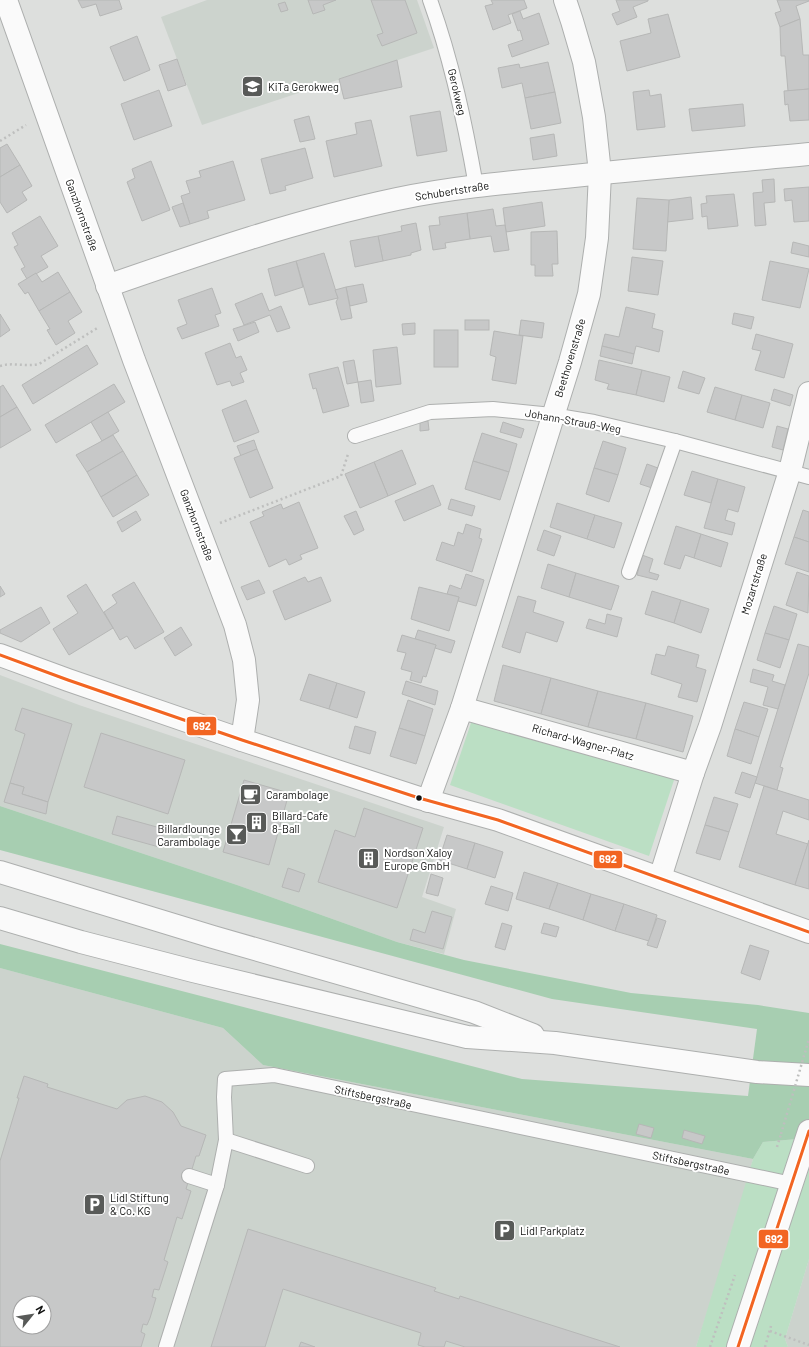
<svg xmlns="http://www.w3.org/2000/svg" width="809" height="1347" viewBox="0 0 809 1347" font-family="Barlow,sans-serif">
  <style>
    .built { fill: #ccd3cd; fill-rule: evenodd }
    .green { fill: #bbdfc4 }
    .forest { fill: #a7ceb1 }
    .building { fill: #c7c8c8; stroke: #b6b7b6; fill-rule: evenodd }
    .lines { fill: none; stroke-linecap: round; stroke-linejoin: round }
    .lane-casing { stroke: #adafae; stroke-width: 16 }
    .street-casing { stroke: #adafae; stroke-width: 24 }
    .secondary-casing { stroke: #adafae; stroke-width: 24 }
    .highway-casing { stroke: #adafae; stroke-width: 24 }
    .path { stroke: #bebfbe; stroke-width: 2.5; stroke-dasharray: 2 3; stroke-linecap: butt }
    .lane { stroke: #fafafa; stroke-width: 14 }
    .street { stroke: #fafafa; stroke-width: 22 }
    .secondary { stroke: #fafafa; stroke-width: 22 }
    .highway { stroke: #fafafa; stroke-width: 22 }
    .path-bridge { stroke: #bebfbe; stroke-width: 2.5; stroke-dasharray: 2 3; stroke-linecap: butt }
    .bus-1-casing { stroke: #fff; stroke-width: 6 }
    .bus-1 { stroke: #f26522; stroke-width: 3 }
    .bus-dot { fill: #111211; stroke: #fff; stroke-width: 1.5 }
    .labels { text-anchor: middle; stroke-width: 4; stroke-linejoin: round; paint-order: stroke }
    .poi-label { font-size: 11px; fill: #111211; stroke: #fff; text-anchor: start }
    .street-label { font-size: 11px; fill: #111211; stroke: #fff }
    .line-badge { stroke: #fff; stroke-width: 1.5 }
    .badge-label { font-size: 11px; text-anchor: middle; font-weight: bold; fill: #fff }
  </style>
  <rect width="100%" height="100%" fill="#dddfdd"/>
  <g class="built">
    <polygon points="207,0 417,0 434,48 202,125 161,17"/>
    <polygon points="0,675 79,705 444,827 422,897 456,909 444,954 397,942 237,885 0,806"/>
    <path d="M0 968 223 1028 263 1065 753 1159 728 1248 696 1347H0ZM20 1303H44V1327H20Z"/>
    <polygon points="809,1259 809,1347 788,1347 785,1339"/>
  </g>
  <g class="green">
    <polygon points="472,720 675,777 649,856 450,785"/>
    <polygon points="809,1138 809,1259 785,1339 788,1347 696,1347 753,1159 763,1142"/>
  </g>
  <polygon class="forest" points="0,806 237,885 397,942 464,960 631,993 758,1005 809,1013 809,1138 763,1142 753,1159 263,1065 223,1028 0,968 0,944 522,1079 748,1096 757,1029 552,999 0,850"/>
  <g class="building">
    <polygon points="78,0 119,0 122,9 100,16 96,4 82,8"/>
    <polygon points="308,0 336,0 323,5 325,10 313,14"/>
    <polygon points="371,0 405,0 417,33 382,46 377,35 383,33"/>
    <polygon points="491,0 524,0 527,8 508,15 511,23 493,30 485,6 493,4"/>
    <polygon points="616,0 648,0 648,1 633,7 637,17 617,25 612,14 620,11"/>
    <polygon points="777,0 809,0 809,1 796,6 800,19 780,27 775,13 781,11"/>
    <polygon points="285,2 288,10 281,12 278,4"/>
    <polygon points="520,11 523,19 539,13 549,44 512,57 508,45 523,40 520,30 518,31 512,14"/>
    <polygon points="668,14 680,57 627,71 620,41 651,33 648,19"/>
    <polygon points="800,19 803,55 809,55 809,89 788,91 785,56 781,56 780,27"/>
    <polygon points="137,36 150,70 124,81 110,47"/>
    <polygon points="177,59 186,85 168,91 159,65"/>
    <polygon points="397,60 402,87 344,99 339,79"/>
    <polygon points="548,62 555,92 525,98 522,83 502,88 498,68 519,64 520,68"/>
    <polygon points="809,89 809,120 790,121 788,104 785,105 784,91"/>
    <polygon points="159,90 172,126 134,140 121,104"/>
    <polygon points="649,90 650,96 661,94 665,127 637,130 633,92"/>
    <polygon points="555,92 561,123 531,129 525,98"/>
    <polygon points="743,104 745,126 692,131 689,109"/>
    <polygon points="440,111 447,151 417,156 410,116"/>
    <polygon points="309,116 315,139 300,142 294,120"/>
    <polygon points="371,120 382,166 334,177 326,141 357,134 355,123"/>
    <polygon points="554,134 557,156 533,160 530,138"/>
    <polygon points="7,144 20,165 0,177 0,148"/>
    <polygon points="305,148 313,178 285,186 286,190 270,194 261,159"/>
    <polygon points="151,161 170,210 142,221 127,182 135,178 132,169"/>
    <polygon points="233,161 245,200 207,211 209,218 190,224 181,196 190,193 186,181 201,177 199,171"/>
    <polygon points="20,165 32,186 22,192 27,200 7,213 0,202 0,177"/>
    <polygon points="774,179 775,202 764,203 766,225 755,226 753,193 763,192 762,180"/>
    <polygon points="809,187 809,221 794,222 792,200 785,201 784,189"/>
    <polygon points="734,194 738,226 708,229 707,216 702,217 701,204 707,203 706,196"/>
    <polygon points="691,197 693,219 667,222 669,200"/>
    <polygon points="637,198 669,200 666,251 633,249"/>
    <polygon points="542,202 545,226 506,232 503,208"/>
    <polygon points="183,203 190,224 180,227 172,207"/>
    <polygon points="493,209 496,226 505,225 509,250 494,252 491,236 470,239 467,213"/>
    <polygon points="467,213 470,239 445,243 446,248 433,250 429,226 440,225 439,217"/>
    <polygon points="40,216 58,246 41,256 48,267 27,279 21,269 25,267 14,247 18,245 12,233"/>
    <polygon points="416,223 421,250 411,253 411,255 383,261 378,236 402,231 401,226"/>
    <polygon points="557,231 558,264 552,264 553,276 535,276 535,265 531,265 531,232"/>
    <polygon points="378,236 383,261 355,267 350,241"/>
    <polygon points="793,242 809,246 809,257 791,253"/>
    <polygon points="324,253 338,298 309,305 296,261"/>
    <polygon points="632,257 663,261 658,295 628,291"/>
    <polygon points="296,261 303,287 275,296 268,269"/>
    <polygon points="770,261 809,269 800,308 762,300"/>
    <polygon points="58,272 70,292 39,311 28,292 25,294 18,284 36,273 42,282"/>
    <polygon points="363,284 367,302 350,306 346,287"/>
    <polygon points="346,287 352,318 341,320 336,302 338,298 335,290"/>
    <polygon points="212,288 221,313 215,315 219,326 182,339 177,328 187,324 178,300"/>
    <polygon points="70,292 82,312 68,321 75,333 56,345 47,330 50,329 39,311"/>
    <polygon points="262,293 269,311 281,306 290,328 277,332 270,315 244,325 235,304"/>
    <polygon points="626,307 655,314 652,328 663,331 659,352 636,346 634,354 602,346 605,334 619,337"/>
    <polygon points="734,313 754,317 751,329 732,324"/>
    <polygon points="0,314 10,330 0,337"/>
    <rect x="465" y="320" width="24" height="10"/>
    <polygon points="521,320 544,323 542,338 519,335"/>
    <polygon points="255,322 259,332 238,341 233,329"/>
    <polygon points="415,323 415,334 403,335 402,324"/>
    <rect x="434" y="330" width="24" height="37"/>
    <polygon points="494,331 523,336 516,384 492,380 496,357 490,355"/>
    <polygon points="756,334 793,344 784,378 755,370 761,351 752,349"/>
    <polygon points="230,343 236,358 241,356 247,370 240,373 244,382 232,386 230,381 217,385 205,353"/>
    <polygon points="87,345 98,364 33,404 22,385"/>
    <polygon points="602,346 634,354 632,364 600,356"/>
    <polygon points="397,347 401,384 376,387 373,350"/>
    <polygon points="354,360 358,382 347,384 343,362"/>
    <polygon points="599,360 642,370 636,395 607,389 609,384 595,380"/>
    <polygon points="338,367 349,406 323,413 316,388 313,389 309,374"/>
    <polygon points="642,370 670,377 664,402 636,395"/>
    <polygon points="683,371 705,378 699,394 678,388"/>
    <polygon points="371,380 374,401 361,403 358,382"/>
    <polygon points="114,384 125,402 56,443 45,425"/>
    <polygon points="3,385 17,407 0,417 0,387"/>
    <polygon points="715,387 742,395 735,420 707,412"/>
    <polygon points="774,389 793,395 790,406 771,400"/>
    <polygon points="742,395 770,403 763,428 735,420"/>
    <polygon points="246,400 259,432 234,442 222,410"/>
    <polygon points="17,407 31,430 0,448 0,417"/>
    <polygon points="108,412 119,431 102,441 91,422"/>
    <polygon points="420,421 428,421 429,430 420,431"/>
    <polygon points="503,422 524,429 521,438 500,432"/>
    <polygon points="777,426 788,429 783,450 772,447"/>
    <polygon points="482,433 517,444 509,472 473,461"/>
    <polygon points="113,435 123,451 87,472 76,455"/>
    <polygon points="254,440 257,449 241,456 237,446"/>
    <polygon points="603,441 626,448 618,475 594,468"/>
    <polygon points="257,449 273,488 250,498 234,458"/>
    <polygon points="402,450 416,484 388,496 374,462"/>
    <polygon points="123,451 137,475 101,497 87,472"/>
    <polygon points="473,461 509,472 500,500 465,489"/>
    <polygon points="374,462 388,496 360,508 345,474"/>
    <polygon points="647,464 658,468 652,488 640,484"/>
    <polygon points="594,468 618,475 609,502 586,494"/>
    <polygon points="692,471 718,479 711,503 684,495"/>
    <polygon points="137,475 149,495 113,517 101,497"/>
    <polygon points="718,479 745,487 738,512 728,509 725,520 735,523 732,535 704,528"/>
    <polygon points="433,485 441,505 404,521 395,501"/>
    <polygon points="451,499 475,506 472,516 448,509"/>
    <polygon points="299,502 318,548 300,555 302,559 289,565 286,559 269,567 250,522 264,516 262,512 281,504 283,509"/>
    <polygon points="557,503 595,515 587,539 550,527"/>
    <polygon points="803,510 809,512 809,542 794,537"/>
    <polygon points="136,511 141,520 122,532 117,522"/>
    <polygon points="356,511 364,530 354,535 344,516"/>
    <polygon points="595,515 622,523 614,548 587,539"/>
    <polygon points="466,524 481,529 479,538 482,539 472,572 436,560 442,542 454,546 458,532 463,534"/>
    <polygon points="676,526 701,534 694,558 685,555 680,569 664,564"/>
    <polygon points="544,530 561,536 554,556 537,550"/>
    <polygon points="701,534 728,543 721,567 694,558"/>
    <polygon points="794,537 809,542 809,572 785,564"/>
    <polygon points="642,555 653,559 649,572 659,575 657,580 637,575"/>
    <polygon points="548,564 576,573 569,597 541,588"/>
    <polygon points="797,572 809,576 808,613 786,605"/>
    <polygon points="576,573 619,586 611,610 569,597"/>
    <polygon points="466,574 484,580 476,606 458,601 459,597 447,594 450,585 461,589"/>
    <polygon points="305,577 308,582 321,577 331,601 285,620 273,591"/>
    <polygon points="259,580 265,593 247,600 241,587"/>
    <polygon points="134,582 164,632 135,649 127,636 120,640 104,612 117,603 112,595"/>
    <polygon points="86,584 113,628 69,655 53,629 78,613 67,596"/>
    <polygon points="0,586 5,594 0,597"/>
    <polygon points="419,587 459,597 449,631 411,619"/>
    <polygon points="652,591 681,600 674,623 645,614"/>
    <polygon points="518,596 536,601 533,612 564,622 557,642 526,632 520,653 502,647"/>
    <polygon points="681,600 709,609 701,633 674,623"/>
    <polygon points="774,606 797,614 789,640 765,633"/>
    <polygon points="41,607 50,623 21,642 0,633 0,630"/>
    <polygon points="607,614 622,618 617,637 586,628 589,619 605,624"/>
    <polygon points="181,627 192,645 175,656 164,638"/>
    <polygon points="418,630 455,641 451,653 435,648 436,645 415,639"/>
    <polygon points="765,633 789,640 780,668 757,660"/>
    <polygon points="402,635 436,645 426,677 423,676 421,683 410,680 412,672 401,669 406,653 397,651"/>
    <polygon points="798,644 809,647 809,673 780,767 783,768 777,790 755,783"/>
    <polygon points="668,646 699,655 696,667 706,670 697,702 678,697 682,684 651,674 656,654 665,656"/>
    <polygon points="503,665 551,678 541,714 494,701"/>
    <polygon points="753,669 774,675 772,681 785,685 778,709 763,705 768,687 750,682"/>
    <polygon points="309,674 337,683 329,709 300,700"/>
    <polygon points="551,678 598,691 588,727 541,714"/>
    <polygon points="406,681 438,691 435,705 402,694"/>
    <polygon points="337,683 365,692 357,718 329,709"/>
    <polygon points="598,691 646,703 636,739 588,727"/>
    <polygon points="408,700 433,709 425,736 399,728"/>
    <polygon points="744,702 768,709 759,737 735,729"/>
    <polygon points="646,703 693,716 683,752 636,739"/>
    <polygon points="22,708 72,724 48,802 22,794 24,787 10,783 25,734 15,730"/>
    <polygon points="355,726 376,732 370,754 349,748"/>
    <polygon points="399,728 425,736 416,764 390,756"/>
    <polygon points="735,729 759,737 751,764 727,756"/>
    <polygon points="101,733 185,760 168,814 84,787"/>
    <polygon points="742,772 757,777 750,798 735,793"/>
    <polygon points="244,780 289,793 269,865 223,852"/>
    <polygon points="10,783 24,787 22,794 48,802 46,814 4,802"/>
    <polygon points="764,786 809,800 809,820 783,811 776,834 808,844 795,885 739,867"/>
    <polygon points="714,797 738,804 729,832 705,825"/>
    <polygon points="364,808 423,828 397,908 318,882 335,830 355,837"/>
    <polygon points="117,816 164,829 159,847 112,834"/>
    <polygon points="705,825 729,832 720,860 696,853"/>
    <polygon points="447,835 475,843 467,869 439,860"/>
    <polygon points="809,840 809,889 795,885"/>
    <polygon points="475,843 503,852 495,878 467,869"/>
    <polygon points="288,868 305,874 299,892 282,887"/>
    <polygon points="524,872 558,883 549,909 516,899"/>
    <polygon points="431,874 443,878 438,896 426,893"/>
    <polygon points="558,883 591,894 583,920 549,909"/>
    <polygon points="491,886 513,893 508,911 485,904"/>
    <polygon points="591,894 624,904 615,931 583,920"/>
    <polygon points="624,904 657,915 649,941 615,931"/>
    <polygon points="432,911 452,917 443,949 410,940 413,929 425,933"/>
    <polygon points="657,918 666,921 657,948 647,945"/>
    <polygon points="502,923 512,926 505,950 495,947"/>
    <polygon points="544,923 559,927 556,937 541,933"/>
    <polygon points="750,945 769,951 760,980 741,973"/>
    <path d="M24 1076 48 1084 47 1087 117 1109 127 1100 145 1096 162 1102 173 1112 181 1126 206 1135 199 1156H196L186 1189 191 1191 182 1219 177 1217 164 1260 168 1262 159 1290 154 1289 152 1297 156 1298 150 1318 147 1325 143 1324 141 1332 145 1334 141 1347H0V1161L19 1098H17ZM20 1303H44V1327H20Z"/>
    <polygon points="639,1124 654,1128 651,1138 636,1134"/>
    <polygon points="684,1130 705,1136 702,1144 682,1138"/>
    <polygon points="248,1229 436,1288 434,1291 459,1299 460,1296 620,1347 465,1347 446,1341 444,1347 425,1347 418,1345 421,1333 283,1289 265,1347 211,1347"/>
    <polygon points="301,1342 315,1347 299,1347"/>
  </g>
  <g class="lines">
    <defs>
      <g id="lane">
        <path d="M430 0C452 61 465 123 476 186"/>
        <polyline points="355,436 430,412 493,409 552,415 594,422 675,441 809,477"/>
        <polyline points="629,572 675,441"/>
        <polyline points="226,1140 307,1166"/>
        <polyline points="189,1176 217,1185"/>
        <polyline points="166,1347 217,1185 226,1140 224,1097 225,1079 274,1075 792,1184"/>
      </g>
      <g id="street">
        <polyline points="6,0 134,360 235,625 244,660 248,700 242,740"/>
        <path d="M107 286C202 253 298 220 397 199 449 188 502 183 554 178 639 169 724 162 809 154"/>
        <polyline points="462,708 570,362 589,294 597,238 600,173 594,117 584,62 572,21 565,0"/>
        <polyline points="693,773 710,726 790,471 809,393"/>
        <polyline points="428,801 462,708 693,773 660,878"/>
      </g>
      <g id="secondary">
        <polyline points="0,655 68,680 242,740 419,798 498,820 809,932"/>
        <polyline points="738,1347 809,1131"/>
      </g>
      <g id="highway">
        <polyline points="0,872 213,937 474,1012 533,1035"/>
        <polyline points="0,918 81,942 193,971 467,1037 555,1043 757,1072 809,1075"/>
      </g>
    </defs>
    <use href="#lane" class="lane-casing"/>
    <use href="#street" class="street-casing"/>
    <use href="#secondary" class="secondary-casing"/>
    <use href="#highway" class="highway-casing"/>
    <g class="path">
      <polyline points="0,141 26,125"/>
      <path d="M0 366C13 362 25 367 39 364L99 327"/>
      <polyline points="220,523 341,476 348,454"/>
      <polyline points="777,1147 781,1134"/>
      <polyline points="770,1331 809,1345"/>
      <polyline points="710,1347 735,1275"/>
      <polyline points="765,1347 771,1326"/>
    </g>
    <use href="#lane" class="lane"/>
    <use href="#street" class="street"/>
    <use href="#secondary" class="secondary"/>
    <use href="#highway" class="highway"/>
    <polyline class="path-bridge" points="781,1134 809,1039"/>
    <defs>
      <g id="bus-1">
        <polyline points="0,655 68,680 242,740 419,798 498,820 809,932"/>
        <polyline points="738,1347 809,1131"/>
      </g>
    </defs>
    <use href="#bus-1" class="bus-1-casing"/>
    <use href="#bus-1" class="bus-1"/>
  </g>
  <defs>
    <symbol id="school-square" viewBox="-11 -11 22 22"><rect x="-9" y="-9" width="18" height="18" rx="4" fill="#585a58" stroke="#fff"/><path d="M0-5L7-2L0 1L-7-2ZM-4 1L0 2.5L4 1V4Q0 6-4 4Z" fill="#fff"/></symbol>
    <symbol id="cafe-square" viewBox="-11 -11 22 22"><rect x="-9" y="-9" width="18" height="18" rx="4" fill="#585a58" stroke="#fff"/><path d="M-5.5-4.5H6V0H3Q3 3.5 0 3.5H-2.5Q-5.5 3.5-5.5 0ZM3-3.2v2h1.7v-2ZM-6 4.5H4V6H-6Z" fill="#fff"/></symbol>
    <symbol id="building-square" viewBox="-11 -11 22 22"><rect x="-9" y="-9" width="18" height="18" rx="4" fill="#585a58" stroke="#fff"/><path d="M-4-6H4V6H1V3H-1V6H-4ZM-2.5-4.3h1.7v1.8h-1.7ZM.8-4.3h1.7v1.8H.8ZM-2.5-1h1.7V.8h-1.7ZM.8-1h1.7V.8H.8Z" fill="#fff"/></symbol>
    <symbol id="bar-square" viewBox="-11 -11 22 22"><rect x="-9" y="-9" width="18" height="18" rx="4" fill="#585a58" stroke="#fff"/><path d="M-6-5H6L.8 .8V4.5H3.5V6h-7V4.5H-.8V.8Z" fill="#fff"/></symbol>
    <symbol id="parking-square" viewBox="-11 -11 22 22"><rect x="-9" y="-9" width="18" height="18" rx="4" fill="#585a58" stroke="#fff"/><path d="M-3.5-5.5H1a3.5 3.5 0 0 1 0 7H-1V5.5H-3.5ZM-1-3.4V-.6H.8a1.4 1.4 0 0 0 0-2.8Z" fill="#fff"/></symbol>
  </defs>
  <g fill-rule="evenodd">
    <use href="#school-square" x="240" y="74" width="25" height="25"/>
    <use href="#cafe-square" x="238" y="782" width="25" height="25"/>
    <use href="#building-square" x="244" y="810" width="25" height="25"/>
    <use href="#bar-square" x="224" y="822" width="25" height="25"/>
    <use href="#building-square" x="356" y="846" width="25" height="25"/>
    <use href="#parking-square" x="82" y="1192" width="25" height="25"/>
    <use href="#parking-square" x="492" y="1218" width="25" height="25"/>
  </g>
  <circle class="bus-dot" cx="419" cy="798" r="3.5"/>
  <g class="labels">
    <g class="poi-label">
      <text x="268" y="91">KiTa Gerokweg</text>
      <text x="266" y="799">Carambolage</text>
      <text x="272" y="820">Billard-Cafe<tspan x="272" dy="13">8-Ball</tspan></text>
      <text x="220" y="833" text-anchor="end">Billardlounge<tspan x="220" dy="13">Carambolage</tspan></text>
      <text x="384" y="857">Nordson Xaloy<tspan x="384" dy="13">Europe GmbH</tspan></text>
      <text x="110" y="1202">Lidl Stiftung<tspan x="110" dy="13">&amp; Co. KG</tspan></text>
      <text x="520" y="1235">Lidl Parkplatz</text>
    </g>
    <g class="street-label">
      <text transform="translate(457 92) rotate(77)" y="4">Gerokweg</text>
      <text transform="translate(452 191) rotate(-9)" y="4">Schubertstraße</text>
      <text transform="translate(82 215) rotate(70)" y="4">Ganzhornstraße</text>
      <text transform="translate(570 358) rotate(-73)" y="4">Beethovenstraße</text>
      <text transform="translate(573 421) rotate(10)" y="4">Johann-Strauß-Weg</text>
      <text transform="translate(197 525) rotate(69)" y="4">Ganzhornstraße</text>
      <text transform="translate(754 584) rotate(-73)" y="4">Mozartstraße</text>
      <text transform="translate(583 742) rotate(16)" y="4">Richard-Wagner-Platz</text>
      <text transform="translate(373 1097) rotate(12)" y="4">Stiftsbergstraße</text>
      <text transform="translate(691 1163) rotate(12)" y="4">Stiftsbergstraße</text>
    </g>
  </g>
  <g class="line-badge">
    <rect x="186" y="716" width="31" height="20" rx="4" fill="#f26522"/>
    <rect x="593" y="850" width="30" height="19" rx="4" fill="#f26522"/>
    <rect x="758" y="1229" width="31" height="20" rx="4" fill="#f26522"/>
  </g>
  <g class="badge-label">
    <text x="202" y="730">692</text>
    <text x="608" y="863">692</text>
    <text x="774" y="1243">692</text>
  </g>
  <g transform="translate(32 1315) rotate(60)"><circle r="19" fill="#ffffff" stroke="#a0a0a0"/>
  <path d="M0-3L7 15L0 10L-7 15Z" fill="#585a58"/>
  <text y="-6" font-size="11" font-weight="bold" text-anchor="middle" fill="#111211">N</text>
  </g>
</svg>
